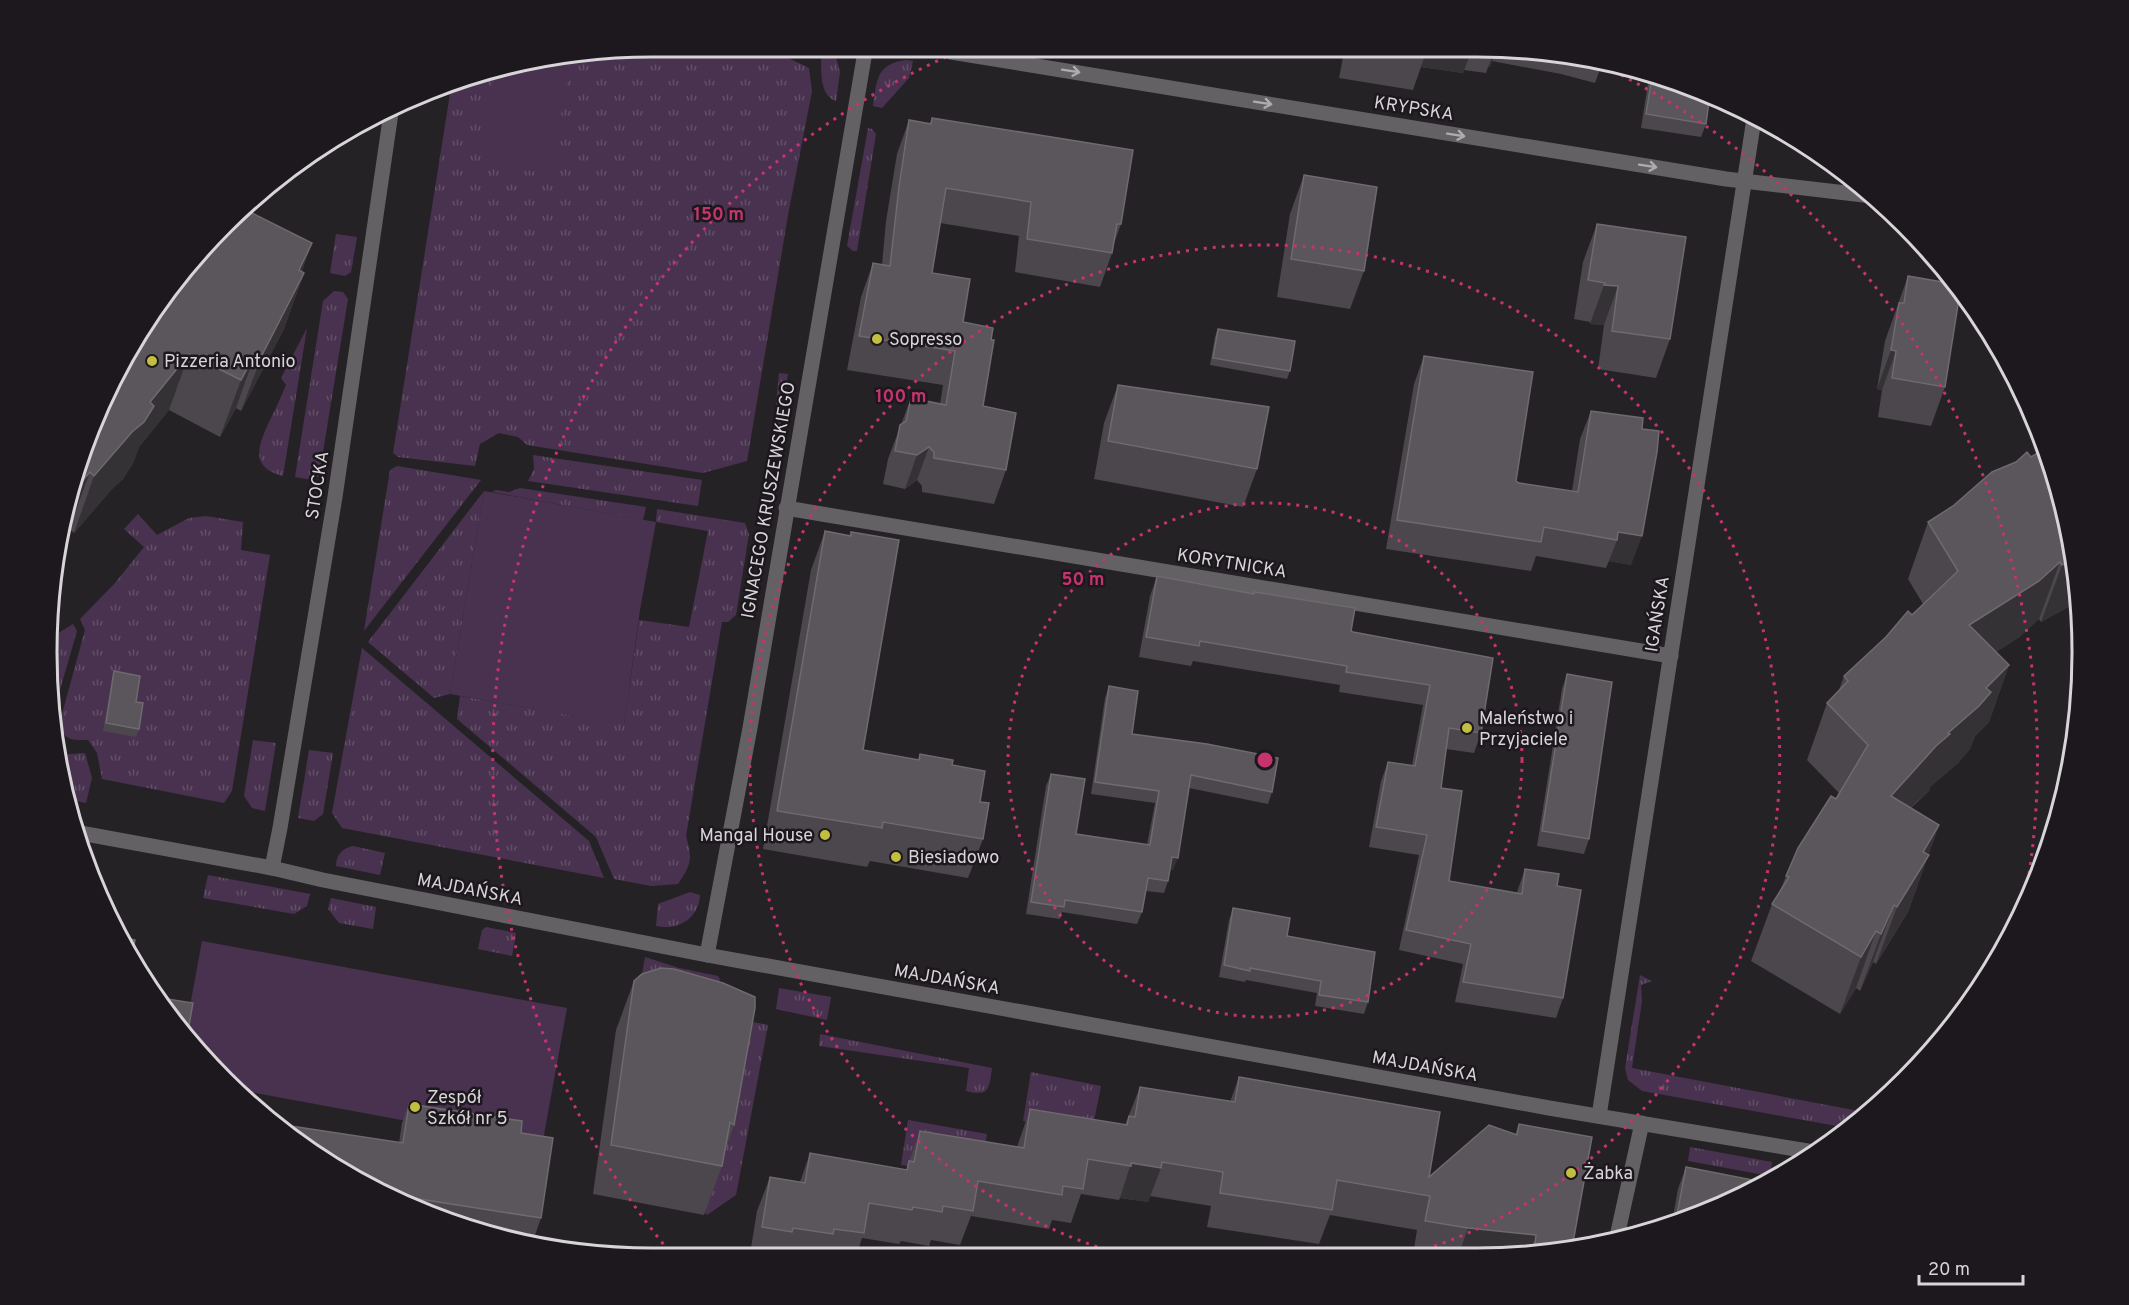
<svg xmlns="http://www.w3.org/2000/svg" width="2129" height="1305" viewBox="0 0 2129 1305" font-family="Overpass,sans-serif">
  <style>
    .grass { fill: url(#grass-tufts) }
    .pitch { fill: #493250 }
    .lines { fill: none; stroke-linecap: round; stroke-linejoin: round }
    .minor { stroke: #636164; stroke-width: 15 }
    .wall { fill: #4b474c }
    .shaded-wall { fill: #353236 }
    .building { fill: #5a565b; stroke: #6e6a6e; stroke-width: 1.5 }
    .oneway { stroke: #afacaf }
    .ring { fill: none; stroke: #c5346e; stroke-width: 3; stroke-dasharray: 3 6 }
    .poi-dot { fill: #c1be40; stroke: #1c181d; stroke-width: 2 }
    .labels { text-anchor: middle; stroke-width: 5; stroke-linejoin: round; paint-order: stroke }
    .street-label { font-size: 18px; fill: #d8d5d8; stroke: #1c181d }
    .poi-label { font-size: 18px; fill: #d8d5d8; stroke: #1c181d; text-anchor: start }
    .rim { fill: none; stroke: #d8d5d8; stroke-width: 3 }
    .centre { fill: #c5346e; stroke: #1c181d; stroke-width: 3 }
    .ring-label { font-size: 18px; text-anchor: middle; font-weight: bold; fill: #c5346e; stroke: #1c181d; stroke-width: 5; stroke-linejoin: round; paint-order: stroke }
  </style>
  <defs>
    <pattern id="grass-tufts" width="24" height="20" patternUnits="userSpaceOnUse" patternTransform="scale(1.5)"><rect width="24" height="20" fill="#493250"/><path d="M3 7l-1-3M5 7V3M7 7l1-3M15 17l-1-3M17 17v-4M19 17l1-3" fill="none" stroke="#624f68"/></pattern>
  </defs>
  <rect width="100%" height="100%" fill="#252226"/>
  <g class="grass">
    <polygon points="573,52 776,52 809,68 812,91 788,215 747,461 703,473 527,445 518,437 499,433 480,444 475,466 398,457 393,453 452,81"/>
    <path d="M821 52H832L836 57 840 72 836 101C818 95 822 68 821 52Z"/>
    <path d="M906 60 913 61 909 78 882 108 873 106C877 80 876 64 906 60Z"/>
    <polygon points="868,128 872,129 876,134 857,251 853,251 847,246"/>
    <polygon points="336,234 357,237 351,272 345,276 330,273"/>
    <polygon points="334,291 343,292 348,299 319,476 313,480 295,477 323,301"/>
    <path d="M307 328 283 476C248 467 259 444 270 420 276 408 281 397 286 385L281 378Z"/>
    <polygon points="779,373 788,374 778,441 775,440 773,436"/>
    <polygon points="533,455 702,480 698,506 528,481 534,469"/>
    <polygon points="397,466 481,480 364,631 390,470"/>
    <polygon points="520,488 646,507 643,520 492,492 496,490 509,492"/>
    <polygon points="484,491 450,694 434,698 368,642"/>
    <path d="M657 509 745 523 749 534 736 615 728 622H722L686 836C693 860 691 864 678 884L651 886 614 879 596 837 457 719 460 696 624 724 639 620 689 627 708 531 656 522Z"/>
    <path d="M138 514 157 535 189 518 206 516 243 522 241 550 270 555 232 791 224 803 102 779 97 753 88 740C71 740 66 741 59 725L85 630 80 619 115 583 144 547 124 529Z"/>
    <polygon points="73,624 77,631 51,721 47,652 48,631 52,637"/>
    <polygon points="362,648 589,841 604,878 342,828 332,813"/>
    <polygon points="253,740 276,743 265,811 252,808 244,796"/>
    <polygon points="309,750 333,753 323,814 314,821 298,818"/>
    <polygon points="85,753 92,778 86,803 67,799 57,755"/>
    <path d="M353 846 385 853 380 875 336 866C336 856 342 848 353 846Z"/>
    <polygon points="208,875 310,894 307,906 294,914 203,898"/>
    <path d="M690 892 700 895C699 919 677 931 656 926L658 904Z"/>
    <polygon points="331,898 376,907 373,929 339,923 328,909"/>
    <polygon points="486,927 516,933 512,956 478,949 482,930"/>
    <polygon points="645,957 679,968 718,976 720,979 716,999 641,980"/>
    <polygon points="1640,975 1652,981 1641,985 1642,1001 1632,1068 1869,1113 1848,1128 1642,1091 1628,1080 1625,1068"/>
    <polygon points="779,988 831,997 827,1020 776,1009"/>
    <polygon points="738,1019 768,1025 736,1195 707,1215 705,1213"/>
    <path d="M820 1034 992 1068C989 1088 990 1097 966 1091L969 1068 819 1046Z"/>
    <polygon points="1031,1072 1101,1086 1093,1126 1086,1130 1023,1121"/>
    <polygon points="908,1120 987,1134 980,1177 901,1165"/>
    <polygon points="1690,1147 1772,1162 1770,1176 1688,1161"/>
  </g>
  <g class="pitch">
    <polygon points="559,55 570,57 552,174 480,163 495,70"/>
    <polygon points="484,491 656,522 640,610 624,725 450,694"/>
    <polygon points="202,941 567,1008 542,1146 233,1089 224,1081 185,1033"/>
  </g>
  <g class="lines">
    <g class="minor">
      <polyline points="951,52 1726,179 1872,196"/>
      <polyline points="786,508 1671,656"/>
      <polyline points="75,832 272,868 323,880 707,955 1022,1012 1549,1108 1814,1152"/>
      <polyline points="272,868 280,828 335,497 392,106"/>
      <polyline points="707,955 750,728 865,52"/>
      <polyline points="1599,1116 1754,119"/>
      <polyline points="1616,1241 1642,1123"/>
    </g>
  </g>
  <g class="wall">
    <polygon points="1344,52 1555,52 1602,64 1595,83 1561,74 1492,61 1490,67 1488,67 1486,73 1464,70 1463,73 1421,67 1413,90 1339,78"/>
    <polygon points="1649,77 1708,93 1706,124 1701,137 1641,128"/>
    <polygon points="932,118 1121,224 1114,243 1112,253 1100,287 1015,272 1019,236 940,223 932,273 963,322 991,340 983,406 1006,470 994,504 922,492 922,486 917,480 905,489 883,484 888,459 911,398 940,404 943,385 847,370 861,297 873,263 882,265 886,221 897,154 909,120 930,123"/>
    <polygon points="1803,147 1816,155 1803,153"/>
    <polygon points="1304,175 1364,271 1350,309 1277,297 1290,214"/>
    <polygon points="1597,224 1670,339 1656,378 1598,369 1604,325 1590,324 1590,322 1574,319 1583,262"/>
    <polygon points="312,243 302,271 304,273 284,329 241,411 236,408 220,437 169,410 139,447 133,463 123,479 112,489 74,533 69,529 59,540 135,349"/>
    <polygon points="1908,276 1945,387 1931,426 1878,417 1882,390 1877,389 1885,341"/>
    <polygon points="1218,329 1290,371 1287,379 1210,365 1215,337"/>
    <polygon points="1424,356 1516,481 1519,483 1572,491 1580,439 1591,411 1642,429 1631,565 1609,561 1606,568 1536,556 1531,571 1386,549 1414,384"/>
    <polygon points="1118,385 1257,469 1243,507 1094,479 1104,423"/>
    <polygon points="2027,452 2073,596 2070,606 2041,622 2039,619 2018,638 1996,652 2009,665 1989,722 1975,736 1970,749 1958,763 1930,787 1929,791 1911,808 1939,825 1908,912 1876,964 1873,962 1860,991 1856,988 1840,1014 1751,961 1772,904 1780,891 1786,876 1839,793 1807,760 1827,703 1839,690 1844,676 1923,604 1908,579 1928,522 1953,506 2016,462"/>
    <polygon points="825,531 849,536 851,532 863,750 918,760 920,754 952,765 980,802 983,839 968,878 870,861 867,867 763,849 811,570"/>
    <polygon points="1157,576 1353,632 1493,658 1481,733 1474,753 1446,749 1441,788 1449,881 1517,893 1518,889 1525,869 1557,886 1563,998 1556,1018 1455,1002 1463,964 1399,950 1419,855 1369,847 1381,781 1388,762 1412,765 1423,705 1339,692 1340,685 1193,661 1191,666 1139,657 1150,596"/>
    <polygon points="114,671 136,702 139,729 136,737 103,731 112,678"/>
    <polygon points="1567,674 1589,839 1584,854 1537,846 1562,689"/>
    <polygon points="1109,686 1132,734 1272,792 1268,804 1189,788 1173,870 1170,869 1168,881 1164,893 1146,891 1142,912 1137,924 1062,912 1060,919 1026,914 1046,786 1051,774 1076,834 1147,845 1155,803 1091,794 1105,698"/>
    <polygon points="1233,908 1287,936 1368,1002 1364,1014 1315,1006 1317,993 1246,980 1245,982 1219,977 1229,920"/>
    <polygon points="634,981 734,1125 725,1151 722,1166 704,1215 593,1194 616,1030"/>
    <polygon points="1239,1077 1429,1177 1515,1135 1519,1124 1572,1248 1516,1257 1422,1257 1413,1255 1417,1230 1330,1215 1319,1244 1207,1227 1211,1206 1150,1196 1148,1202 1120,1198 1119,1200 1081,1194 1071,1223 1052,1220 1049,1229 971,1216 960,1245 931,1240 929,1246 901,1241 899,1244 862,1238 857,1254 750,1254 757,1211 770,1177 800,1182 810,1153 906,1170 920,1131 1017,1147 1030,1109 1125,1125 1140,1087 1230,1102"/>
    <polygon points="409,1104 521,1133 541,1218 534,1238 490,1231 421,1212 284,1133 399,1143 402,1123"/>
    <polygon points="1686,1167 1756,1187 1672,1222 1678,1189"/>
  </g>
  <g class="shaded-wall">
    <polygon points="1422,52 1471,52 1463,73 1421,67 1425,55"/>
    <polygon points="1494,52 1495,52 1490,67 1488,67"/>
    <polygon points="312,243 294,292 304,273 284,329 241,411 262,355 299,270"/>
    <polygon points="1604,285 1618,286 1604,325 1590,324"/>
    <polygon points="1891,350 1896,351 1882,390 1877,389"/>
    <polygon points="256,352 236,408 220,437 241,380"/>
    <polygon points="189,354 169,410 139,447 133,463 123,479 112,489 74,533 94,476 132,432 150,402"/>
    <polygon points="929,447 917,480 905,489 917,455"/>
    <polygon points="90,472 69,529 59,540 70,495"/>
    <polygon points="1618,532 1642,536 1631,565 1609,561 1617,540"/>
    <polygon points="2074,558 2077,573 2078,593 2073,596 2070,606 2041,622 2062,565"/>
    <polygon points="2060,562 2039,619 2018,638 1948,682 1969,625"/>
    <polygon points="2009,665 1989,722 1975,736 1970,749 1958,763 1930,787 1929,791 1915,803 1870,853 1891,796 1948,733 1986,688"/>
    <polygon points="1939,825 1908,912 1876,964 1897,907 1923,852"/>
    <polygon points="1172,857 1178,858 1173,870 1168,869"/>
    <polygon points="1894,905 1873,962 1860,991 1881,934"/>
    <polygon points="1876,931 1856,988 1840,1014 1861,957"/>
    <polygon points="1131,1163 1161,1168 1148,1202 1120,1198"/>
    <polygon points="1468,1228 1536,1235 1529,1255 1516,1257 1458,1257"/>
  </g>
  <g class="building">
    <polygon points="1404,52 1426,52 1425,55"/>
    <polygon points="1652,77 1710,94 1706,124 1646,114"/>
    <polygon points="932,118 1133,150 1121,224 1117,224 1112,253 1027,239 1031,202 946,188 932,273 970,279 963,322 993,328 991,340 994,340 983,406 1016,413 1006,470 934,458 934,452 929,447 917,455 895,451 900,425 906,421 911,398 946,405 955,351 859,336 873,263 890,266 899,187 909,120 931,124"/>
    <polygon points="1304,175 1377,187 1364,271 1291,259"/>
    <polygon points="242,208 312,243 299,270 304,273 262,355 256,352 241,380 189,354 150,402 154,406 144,422 132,432 94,476 90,472 70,495 79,458 133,347 135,349 159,303 224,224"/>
    <polygon points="1597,224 1686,237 1670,339 1612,331 1618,286 1604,285 1605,283 1588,280"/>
    <polygon points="1908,276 1954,284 1960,292 1945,387 1892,378 1896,351 1891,350 1899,303 1904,303"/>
    <polygon points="1218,329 1295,341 1290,371 1213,358"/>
    <polygon points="1424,356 1533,372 1516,481 1519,483 1578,492 1591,411 1643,418 1642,429 1659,431 1657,452 1642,536 1618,532 1617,540 1544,527 1541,542 1397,520"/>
    <polygon points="1118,385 1269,407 1257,469 1108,441"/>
    <polygon points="2046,448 2050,457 2074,558 2062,565 2060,562 2039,581 1969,625 2009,665 1986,688 1991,692 1979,706 1948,733 1950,734 1936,746 1891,796 1939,825 1923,852 1929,855 1897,907 1894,905 1881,934 1876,931 1861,957 1772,904 1789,877 1786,876 1798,848 1831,796 1836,799 1868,745 1827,703 1848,681 1844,676 1886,637 1908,611 1912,615 1958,571 1928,522 1953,506 1992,472 2016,462 2027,452 2031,457"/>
    <polygon points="825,531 851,536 851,532 899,540 863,750 919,760 920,754 953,760 952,765 985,771 980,802 989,803 983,839 883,822 882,828 777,811"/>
    <polygon points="1157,576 1254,594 1254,592 1355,608 1351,631 1353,632 1493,658 1481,733 1449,728 1441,788 1462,791 1449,881 1522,894 1525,869 1559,874 1557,886 1581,890 1563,998 1463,982 1471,944 1406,930 1427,835 1376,827 1388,762 1415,766 1430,685 1346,672 1347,666 1200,641 1199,646 1146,637"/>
    <polygon points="114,671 140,676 136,702 143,703 139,729 106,723"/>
    <polygon points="1567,674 1612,682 1589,839 1542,831"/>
    <polygon points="1109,686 1138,691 1132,734 1207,744 1278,758 1272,792 1191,775 1178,858 1172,857 1168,881 1148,878 1142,912 1065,900 1064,907 1031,902 1051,774 1085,779 1076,834 1150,845 1159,791 1095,782"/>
    <polygon points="1233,908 1290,918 1287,936 1375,952 1368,1002 1319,995 1321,981 1250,968 1250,971 1224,965"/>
    <polygon points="123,937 135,940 132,955"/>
    <polygon points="661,968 674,969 723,983 755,997 755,1008 734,1125 730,1122 722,1166 611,1145 634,981 642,974"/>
    <polygon points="155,997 193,1003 187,1036"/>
    <polygon points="1239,1077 1440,1112 1429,1177 1489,1125 1517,1135 1519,1124 1592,1137 1572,1248 1534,1254 1536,1235 1468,1228 1425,1221 1430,1196 1337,1180 1332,1210 1220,1193 1223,1172 1162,1162 1161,1168 1131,1163 1131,1166 1088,1159 1083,1189 1063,1186 1062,1195 978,1181 973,1211 943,1206 942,1212 913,1207 912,1210 869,1203 864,1233 834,1229 833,1234 793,1228 792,1232 762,1227 770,1177 805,1183 810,1153 907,1170 909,1161 914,1162 920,1131 1024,1148 1030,1109 1127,1125 1129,1116 1135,1117 1140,1087 1235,1102"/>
    <polygon points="409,1104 522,1121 521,1133 553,1138 541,1218 393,1195 393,1196 284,1133 271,1123 403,1143"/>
    <polygon points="1686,1167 1758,1181 1756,1187 1676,1220"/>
  </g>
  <defs><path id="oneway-shaft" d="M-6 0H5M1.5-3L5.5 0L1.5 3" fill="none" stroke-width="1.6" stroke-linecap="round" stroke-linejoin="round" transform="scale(1.5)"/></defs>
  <g class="oneway">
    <use href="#oneway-shaft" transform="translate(1071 71) rotate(9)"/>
    <use href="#oneway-shaft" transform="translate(1263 103) rotate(9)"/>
    <use href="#oneway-shaft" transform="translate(1456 135) rotate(9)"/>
    <use href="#oneway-shaft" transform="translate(1648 166) rotate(9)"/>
  </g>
  <g class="ring">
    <circle cx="1265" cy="760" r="257"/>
    <path d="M1123 1255A515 515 0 1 1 1403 1256"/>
    <path d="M669 1251A772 772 0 0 1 957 52M1597 63A772 772 0 0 1 2022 914"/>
  </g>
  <g class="poi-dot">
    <circle cx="877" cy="339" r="6"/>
    <circle cx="152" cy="361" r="6"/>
    <circle cx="1467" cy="728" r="6"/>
    <circle cx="825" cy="835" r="6"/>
    <circle cx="896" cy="857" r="6"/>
    <circle cx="415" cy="1107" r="6"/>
    <circle cx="1571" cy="1173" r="6"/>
  </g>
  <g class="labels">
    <g class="street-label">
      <text transform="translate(1414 108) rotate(9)" y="6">KRYPSKA</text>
      <text transform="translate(317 485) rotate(-81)" y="6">STOCKA</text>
      <text transform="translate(768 500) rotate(-80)" y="6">IGNACEGO KRUSZEWSKIEGO</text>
      <text transform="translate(1232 563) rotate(9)" y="6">KORYTNICKA</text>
      <text transform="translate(1657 614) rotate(-81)" y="6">IGAŃSKA</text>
      <text transform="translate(470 889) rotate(11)" y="6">MAJDAŃSKA</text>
      <text transform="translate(947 979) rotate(10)" y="6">MAJDAŃSKA</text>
      <text transform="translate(1425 1066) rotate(10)" y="6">MAJDAŃSKA</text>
    </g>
    <g class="poi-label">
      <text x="889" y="345">Sopresso</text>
      <text x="164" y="367">Pizzeria Antonio</text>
      <text x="1479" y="724">Maleństwo i<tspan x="1479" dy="21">Przyjaciele</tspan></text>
      <text x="813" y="841" text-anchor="end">Mangal House</text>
      <text x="908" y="863">Biesiadowo</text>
      <text x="427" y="1103">Zespół<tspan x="427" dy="21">Szkół nr 5</tspan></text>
      <text x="1583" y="1179">Żabka</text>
    </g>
  </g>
  <path d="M0 0H2129V1305H0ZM652 57H1477A595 595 0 0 1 2072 652V653A595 595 0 0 1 1477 1248H652A595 595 0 0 1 57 653V652A595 595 0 0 1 652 57Z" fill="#1c181d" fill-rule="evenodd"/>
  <path class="rim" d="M652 57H1477A595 595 0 0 1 2072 652V653A595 595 0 0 1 1477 1248H652A595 595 0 0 1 57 653V652A595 595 0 0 1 652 57Z"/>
  <circle cx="1265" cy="760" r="9" class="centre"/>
  <g class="ring-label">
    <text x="719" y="220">150 m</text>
    <text x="901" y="402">100 m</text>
    <text x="1083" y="585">50 m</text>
  </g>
  <path d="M1919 1275v9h104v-9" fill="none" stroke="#d8d5d8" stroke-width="3"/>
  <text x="1928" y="1275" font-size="18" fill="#d8d5d8" stroke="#1c181d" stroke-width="4.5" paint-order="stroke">20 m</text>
</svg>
